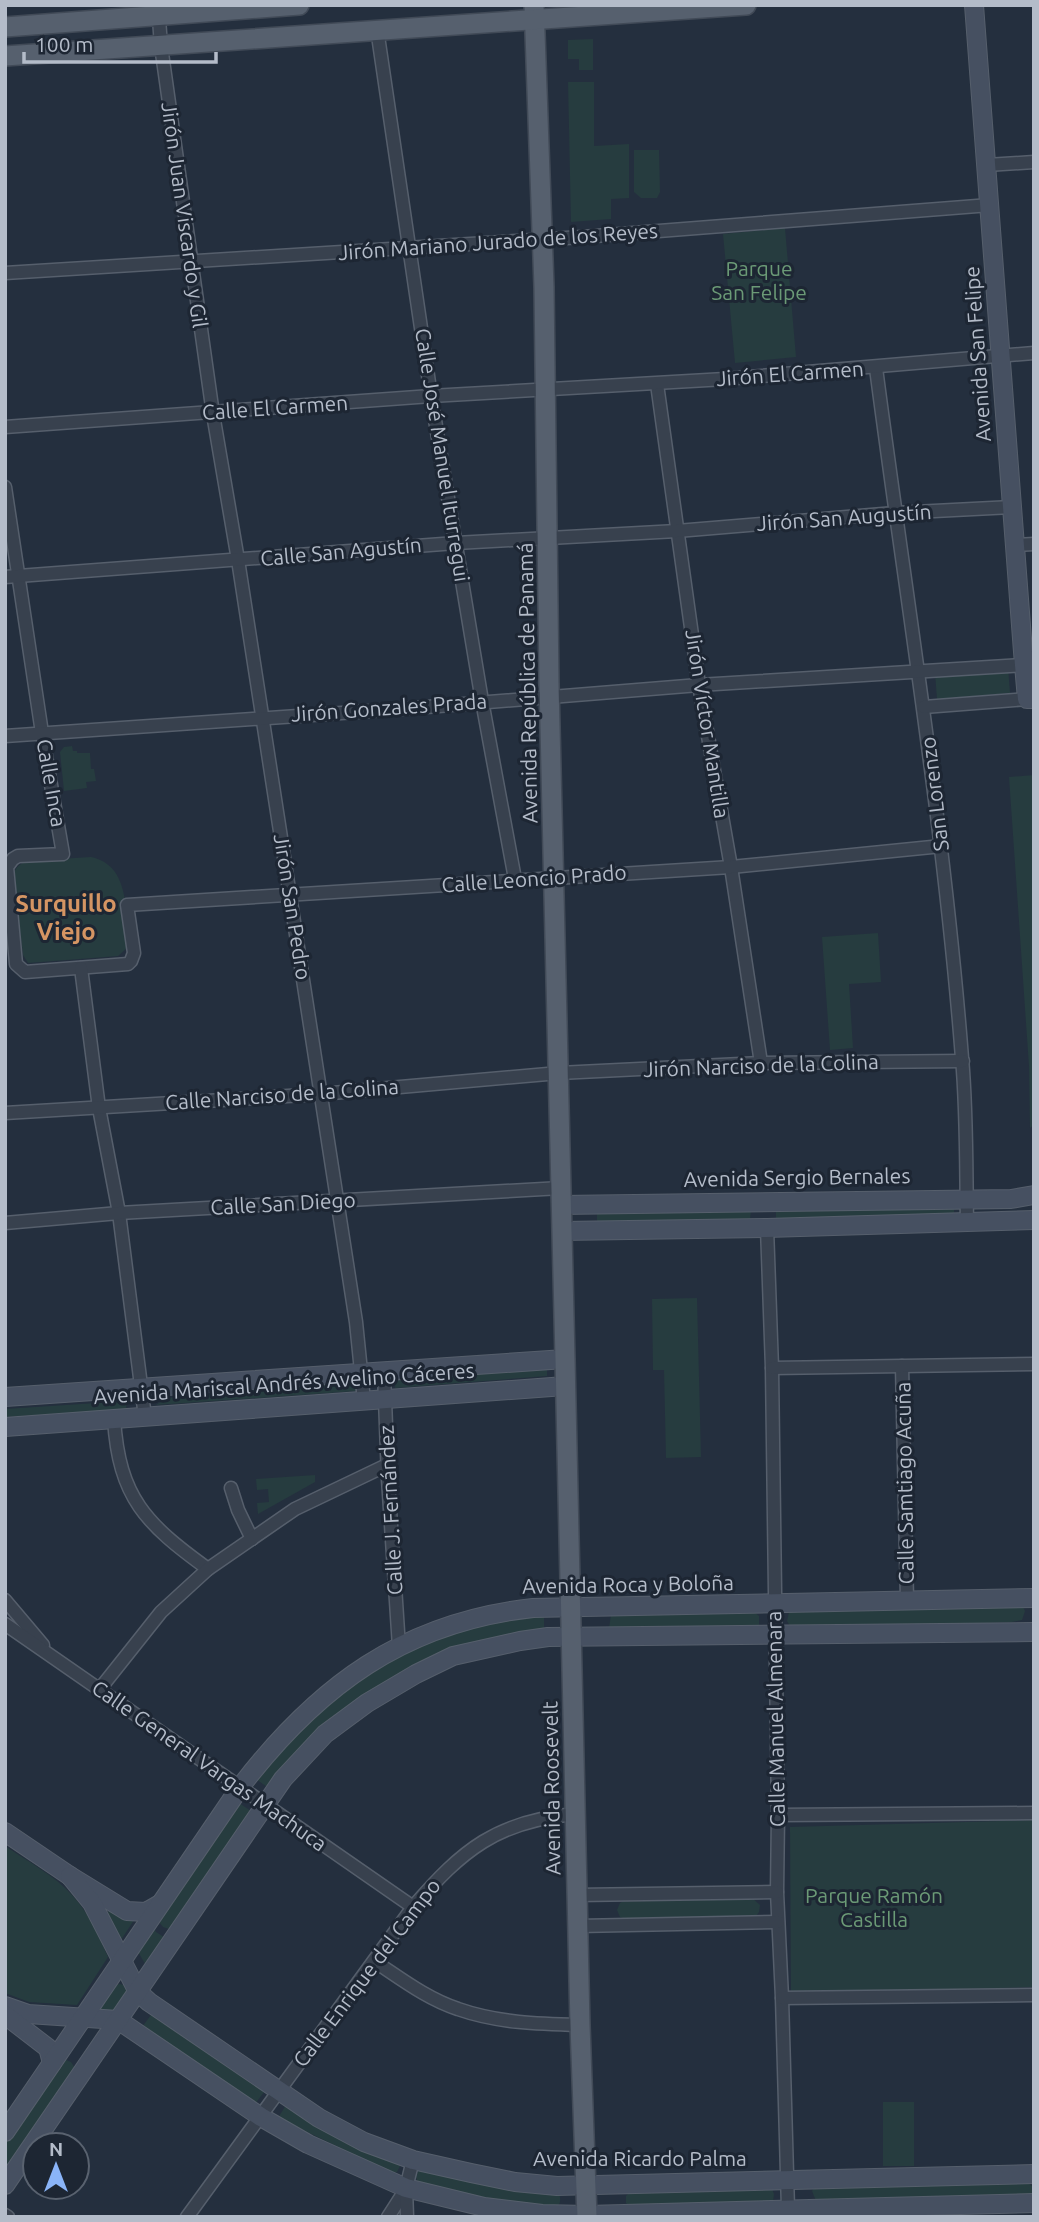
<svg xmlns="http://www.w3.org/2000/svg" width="1039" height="2222" viewBox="0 0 1039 2222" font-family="Ubuntu,sans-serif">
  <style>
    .green { fill: #263c3f }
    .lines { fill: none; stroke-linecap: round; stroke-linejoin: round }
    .street-casing { stroke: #565f6c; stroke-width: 15 }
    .secondary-casing { stroke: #565f6c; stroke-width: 20 }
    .primary-casing { stroke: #414a57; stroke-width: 22 }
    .street { stroke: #38414e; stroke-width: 12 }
    .secondary { stroke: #465061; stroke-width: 18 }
    .primary { stroke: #56606e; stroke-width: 19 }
    .labels { text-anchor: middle; stroke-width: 6; stroke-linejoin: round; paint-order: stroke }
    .street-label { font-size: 21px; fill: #b4bcc9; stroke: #1d2633 }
    .park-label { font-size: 21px; fill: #6b9a76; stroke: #1d2633 }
    .quarter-label { font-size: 24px; font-weight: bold; fill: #d59563; stroke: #1d2633 }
  </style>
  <rect width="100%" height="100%" fill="#242f3e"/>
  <g class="green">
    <polygon points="593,39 593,70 579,70 579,59 568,59 568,40"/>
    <polygon points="568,82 594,82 594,146 629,144 629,198 611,199 611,219 571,222"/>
    <polygon points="634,150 659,150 660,192 657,198 641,198 634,192"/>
    <polygon points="785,228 796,357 735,363 723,234"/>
    <polygon points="1008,667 1010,693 937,699 935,673"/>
    <polygon points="72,746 73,751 77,751 77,753 90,753 91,769 94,769 96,781 86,782 87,788 64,791 60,752 64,747"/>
    <polygon points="1034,775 1034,1125 1030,1128 1029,1066 1009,777"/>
    <path d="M91 857C129 865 125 908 129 939L128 947 118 956 28 963 23 955 13 875C16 867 20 863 28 861Z"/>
    <polygon points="878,933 881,982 849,984 853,1048 830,1050 822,937"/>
    <polygon points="954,1203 954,1214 776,1219 776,1206"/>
    <polygon points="751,1208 750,1221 597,1224 597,1211"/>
    <polygon points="697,1298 701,1457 666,1458 664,1370 653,1370 652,1299"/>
    <polygon points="547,1367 547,1376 395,1388 396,1379"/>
    <polygon points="352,1382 357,1391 156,1405 167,1398"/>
    <polygon points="127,1401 126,1409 5,1417 5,1409"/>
    <polygon points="315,1475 315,1482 258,1514 257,1503 269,1502 268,1489 257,1490 256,1479"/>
    <polygon points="1022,1605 1025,1611 1022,1620 1012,1622 793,1631 787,1621 789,1612 795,1610"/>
    <polygon points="752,1610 759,1616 759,1627 609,1628 611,1615"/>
    <polygon points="544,1613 544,1633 429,1661 270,1789 253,1777 341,1688 442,1633"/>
    <polygon points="236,1801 254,1813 175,1927 169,1929 163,1927 159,1922"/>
    <polygon points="1034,1820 1034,1987 791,1994 790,1827"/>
    <path d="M5 1846C27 1861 54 1875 72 1895 89 1913 98 1935 108 1957L77 2005 29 2002 5 1993Z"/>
    <polygon points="752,1898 760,1905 759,1912 756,1916 626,1919 620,1917 617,1910 620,1903 625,1900"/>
    <polygon points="109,1908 136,1917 121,1940 108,1914"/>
    <polygon points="152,1925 156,1932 164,1937 148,1969 137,1950"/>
    <polygon points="120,1984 128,1986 130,1990 120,2010 111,2012 100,2011 98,2008 113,1985"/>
    <polygon points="151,2015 264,2092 255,2104 142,2027"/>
    <polygon points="64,2059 71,2062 75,2068 5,2172 5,2142"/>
    <rect x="883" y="2102" width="31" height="64"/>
    <polygon points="286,2105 401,2164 397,2172 393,2173 278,2118"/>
    <path d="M419 2170 559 2193C561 2200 561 2204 555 2209L474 2200 418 2183 416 2177Z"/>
    <polygon points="1027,2182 1034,2188 1030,2198 816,2201 812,2191 815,2186"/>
    <polygon points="772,2189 774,2194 773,2202 629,2206 626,2203 626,2196 631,2191"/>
  </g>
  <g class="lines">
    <defs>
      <g id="street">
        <polyline points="158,5 161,46 213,414 238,560 356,1322 364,1401"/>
        <polyline points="377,29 431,396 482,701 515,879"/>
        <polyline points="987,165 1034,162"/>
        <polyline points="5,273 582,237 990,205"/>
        <path d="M876 368C906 598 944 826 962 1058 967 1113 966 1168 967 1223"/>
        <polyline points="657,384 699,685 731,867 761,1063"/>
        <polyline points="5,427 431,396 725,379 1034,353"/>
        <polyline points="5,487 42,733 63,854 18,856 13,859 7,867 16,964 25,972 128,964 131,961 134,953 127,905 731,867 942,846"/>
        <polyline points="1015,545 1034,544"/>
        <polyline points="5,577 456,543 677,531 895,513 1012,507"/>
        <polyline points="924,707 1027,699"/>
        <polyline points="5,736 414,708 699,685 1024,665"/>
        <polyline points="81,968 99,1108 119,1213 145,1417"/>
        <polyline points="5,1113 321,1094 559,1073 761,1063 963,1061"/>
        <polyline points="5,1223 119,1213 561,1188"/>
        <polyline points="767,1228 772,1368 778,1815 777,1892 782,1998 788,2209"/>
        <polyline points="902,1366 907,1600"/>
        <polyline points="772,1368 1034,1364"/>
        <polyline points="384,1373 388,1479 399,1647"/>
        <path d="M114 1419C119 1498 146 1524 208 1569"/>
        <polyline points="231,1488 238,1510 252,1539"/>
        <polyline points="5,1600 43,1645"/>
        <polyline points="5,1624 413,1907"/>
        <polyline points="99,1690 161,1612 208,1569 295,1509 387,1465"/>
        <polyline points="778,1815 1034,1813"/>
        <polyline points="577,1895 777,1892"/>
        <polyline points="578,1926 778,1922"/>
        <path d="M374 1961C400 1978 427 1999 458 2009 498 2023 539 2024 580 2025"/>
        <polyline points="782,1998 1034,1995"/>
        <polyline points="5,2215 8,2217"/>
        <path d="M187 2217 413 1907C462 1850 497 1821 575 1814"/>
        <polyline points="388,2217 406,2189"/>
        <polyline points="407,2217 406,2188 413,2160"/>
      </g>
      <g id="secondary">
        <polyline points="974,5 1024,665 1027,699 1034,699"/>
        <polyline points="561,1205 1011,1199 1034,1195"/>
        <polyline points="562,1231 767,1228 1034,1220"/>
        <polyline points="5,1397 565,1359"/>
        <polyline points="5,1427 565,1386"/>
        <polyline points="5,1832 70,1876 127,1911 146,1912 160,1904"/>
        <polyline points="70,1876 92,1903 138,1992 149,2002 319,2118 364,2142 413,2160 471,2173 515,2182 557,2186 1034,2174"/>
        <polyline points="5,2006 28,2014 118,2020 261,2117 308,2144 406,2188 484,2207 542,2214 587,2215 1034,2203"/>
        <polyline points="5,2015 48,2048 52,2063"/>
        <path d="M5 2132 241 1786C318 1686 404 1622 533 1608L1034 1598"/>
        <polyline points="5,2185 283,1779 325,1734 367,1703 416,1674 453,1656 520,1641 548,1637 1034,1632"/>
      </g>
      <g id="primary">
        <polyline points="534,5 544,287 549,684 565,1359 580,2025 587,2217"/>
        <polyline points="5,27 299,5"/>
        <polyline points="5,56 746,5"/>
      </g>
    </defs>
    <use href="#street" class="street-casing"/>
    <use href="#secondary" class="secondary-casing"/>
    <use href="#primary" class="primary-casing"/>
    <use href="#street" class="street"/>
    <use href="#secondary" class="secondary"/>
    <use href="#primary" class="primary"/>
  </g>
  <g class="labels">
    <g class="street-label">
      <text transform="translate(184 215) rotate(82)" y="7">Jirón Juan Viscardo y Gil</text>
      <text transform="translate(498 242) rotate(-4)" y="7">Jirón Mariano Jurado de los Reyes</text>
      <text transform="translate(978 354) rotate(-94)" y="7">Avenida San Felipe</text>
      <text transform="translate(790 374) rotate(-4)" y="7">Jirón El Carmen</text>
      <text transform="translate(275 408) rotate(-4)" y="7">Calle El Carmen</text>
      <text transform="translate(442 455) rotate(81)" y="7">Calle José Manuel Iturregui</text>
      <text transform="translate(844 518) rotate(-4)" y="7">Jirón San Augustín</text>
      <text transform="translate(341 552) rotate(-5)" y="7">Calle San Agustín</text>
      <text transform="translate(528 683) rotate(-91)" y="7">Avenida República de Panamá</text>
      <text transform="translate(389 708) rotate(-4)" y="7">Jirón Gonzales Prada</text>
      <text transform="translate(707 724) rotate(81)" y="7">Jirón Víctor Mantilla</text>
      <text transform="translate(51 783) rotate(80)" y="7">Calle Inca</text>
      <text transform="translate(935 794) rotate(-97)" y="7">San Lorenzo</text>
      <text transform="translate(534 879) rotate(-4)" y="7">Calle Leoncio Prado</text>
      <text transform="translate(292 907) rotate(81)" y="7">Jirón San Pedro</text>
      <text transform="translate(761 1066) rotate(-2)" y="7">Jirón Narciso de la Colina</text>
      <text transform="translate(282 1095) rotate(-4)" y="7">Calle Narciso de la Colina</text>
      <text transform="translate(797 1178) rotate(-1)" y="7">Avenida Sergio Bernales</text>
      <text transform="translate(283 1204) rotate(-3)" y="7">Calle San Diego</text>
      <text transform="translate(284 1384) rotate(-4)" y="7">Avenida Mariscal Andrés Avelino Cáceres</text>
      <text transform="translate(905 1483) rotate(-91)" y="7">Calle Samtiago Acuña</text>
      <text transform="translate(391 1510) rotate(-93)" y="7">Calle J. Fernández</text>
      <text transform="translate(628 1585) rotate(-1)" y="7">Avenida Roca y Boloña</text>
      <text transform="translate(776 1719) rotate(-91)" y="7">Calle Manuel Almenara</text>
      <text transform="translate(209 1766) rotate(35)" y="7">Calle General Vargas Machuca</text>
      <text transform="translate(552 1788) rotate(-91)" y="7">Avenida Roosevelt</text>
      <text transform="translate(367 1973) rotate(-53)" y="7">Calle Enrique del Campo</text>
      <text x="640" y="2166">Avenida Ricardo Palma</text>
    </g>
    <g class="park-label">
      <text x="759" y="276">Parque<tspan x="759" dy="24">San Felipe</tspan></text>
      <text x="874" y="1903">Parque Ramón<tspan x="874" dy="24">Castilla</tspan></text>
    </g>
    <g class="quarter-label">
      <text x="66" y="912">Surquillo<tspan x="66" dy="28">Viejo</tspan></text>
    </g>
  </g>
  <rect width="1039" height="2222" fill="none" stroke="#b4bcc9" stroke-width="14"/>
  <g transform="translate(56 2166)"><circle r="33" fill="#1d2633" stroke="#59626f" stroke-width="2"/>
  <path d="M0-5L12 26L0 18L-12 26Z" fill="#8ab4f8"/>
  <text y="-10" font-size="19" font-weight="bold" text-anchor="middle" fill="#b4bcc9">N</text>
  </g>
  <path d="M24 52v10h192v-10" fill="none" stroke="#b4bcc9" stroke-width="3.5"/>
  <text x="35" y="52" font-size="21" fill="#b4bcc9" stroke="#1d2633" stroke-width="5" paint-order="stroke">100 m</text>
</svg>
